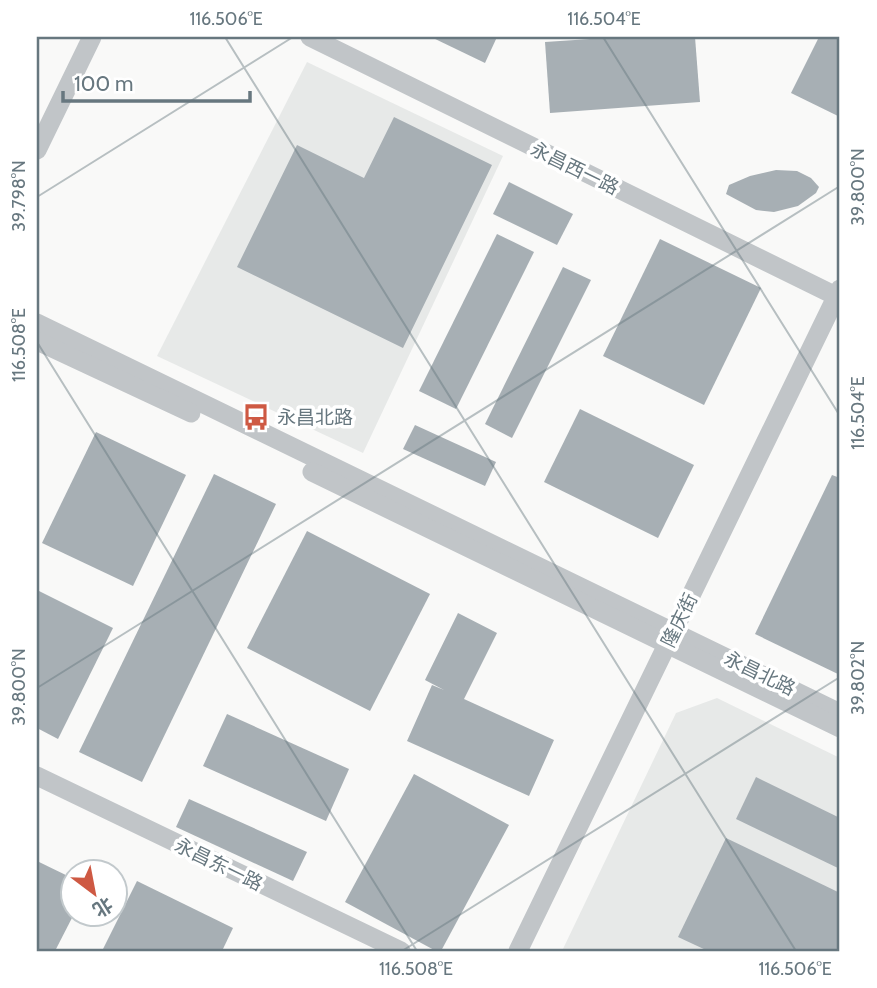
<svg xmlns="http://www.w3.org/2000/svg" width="877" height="988" viewBox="0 0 877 988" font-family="Cabin,'Noto Sans SC',sans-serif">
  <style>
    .built { fill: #e7e9e8 }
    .building { fill: #a7afb4 }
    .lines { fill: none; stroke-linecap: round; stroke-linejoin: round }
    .minor { stroke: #c1c5c8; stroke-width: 19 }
    .ticks { fill: none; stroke: #67777f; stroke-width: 2; stroke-opacity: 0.45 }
    .labels { text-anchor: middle; stroke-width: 7; stroke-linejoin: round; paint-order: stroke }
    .street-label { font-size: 19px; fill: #67777f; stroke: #fff }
    .poi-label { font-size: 19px; fill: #67777f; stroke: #fff; text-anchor: start }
    .neatline { fill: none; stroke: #67777f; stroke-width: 2.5 }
    .ticks-label { font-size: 18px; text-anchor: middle; fill: #67777f }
  </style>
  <rect width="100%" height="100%" fill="#f9f9f8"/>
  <g class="built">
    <polygon points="307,62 503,156 363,453 157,356"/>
    <polygon points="717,698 840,758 840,951 562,951 676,713"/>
  </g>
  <g class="building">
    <polygon points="431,37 497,37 485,63"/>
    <polygon points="620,37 695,37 700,102 550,113 545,42"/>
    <polygon points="819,37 840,37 840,117 791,93"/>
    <polygon points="394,117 492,165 403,348 237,267 297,145 364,178"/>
    <polygon points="776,170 797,171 811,178 819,187 816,193 798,206 774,212 756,210 726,194 729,185 750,176"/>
    <polygon points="509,182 573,214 557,245 493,214"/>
    <polygon points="497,234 534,252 456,409 419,391"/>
    <polygon points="660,239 761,288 704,405 603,356"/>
    <polygon points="563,267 591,280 512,438 485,424"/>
    <polygon points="580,409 694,465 658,538 544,482"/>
    <polygon points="415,425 496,462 485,486 403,449"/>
    <polygon points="96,432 186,475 133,586 42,543"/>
    <polygon points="214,474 276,504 142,782 79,752"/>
    <polygon points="832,475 840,478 840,675 755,634"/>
    <polygon points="307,531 430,594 370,711 247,648"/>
    <polygon points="37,590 113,628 58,739 37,728"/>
    <polygon points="458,613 497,633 464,699 554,740 529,796 407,741 432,685 444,690 425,680"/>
    <polygon points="227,714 349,769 326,821 203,766"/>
    <polygon points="414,774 509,825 441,951 436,951 345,902"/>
    <polygon points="756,777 840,818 840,869 736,819"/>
    <polygon points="189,799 307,852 293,881 176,827"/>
    <polygon points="726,838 840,893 840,951 708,951 678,937"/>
    <polygon points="37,861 74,879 74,914 55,951 37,951"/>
    <polygon points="137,881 233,928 222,951 102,951"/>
  </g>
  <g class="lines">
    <g class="minor">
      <polyline points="310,37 840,298"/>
      <polyline points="37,150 92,37"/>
      <polyline points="37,323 840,713"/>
      <polyline points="37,341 191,413"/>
      <polyline points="312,472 840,728"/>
      <polyline points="37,776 401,951"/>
      <polyline points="518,951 840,289"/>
    </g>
  </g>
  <path class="ticks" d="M225 37 796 951M603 37 840 416M37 197 293 37M37 342 417 951M37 688 840 186M37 949 38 951M402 951 840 677"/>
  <defs>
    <symbol id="bus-bare" viewBox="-9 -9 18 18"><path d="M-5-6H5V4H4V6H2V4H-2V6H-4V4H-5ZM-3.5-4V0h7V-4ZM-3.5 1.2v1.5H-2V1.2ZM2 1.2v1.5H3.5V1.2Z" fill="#ce5943" stroke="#fff" stroke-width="2.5" paint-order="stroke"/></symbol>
  </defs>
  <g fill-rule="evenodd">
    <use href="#bus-bare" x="237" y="398" width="38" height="38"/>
  </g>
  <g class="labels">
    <g class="street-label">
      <text transform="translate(575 168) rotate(26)" y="7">永昌西一路</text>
      <text transform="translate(679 620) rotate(-64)" y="7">隆庆街</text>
      <text transform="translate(760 673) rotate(26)" y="7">永昌北路</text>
      <text transform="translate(219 864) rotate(26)" y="7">永昌东一路</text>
    </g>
    <g class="poi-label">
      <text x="277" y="424">永昌北路</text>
    </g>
  </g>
  <rect width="877" height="988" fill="none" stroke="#ffffff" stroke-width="77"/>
  <g transform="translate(94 893) rotate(148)"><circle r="33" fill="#ffffff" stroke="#c2c9cc" stroke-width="2"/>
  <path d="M0-5L12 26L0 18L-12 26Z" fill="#ce5943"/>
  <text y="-10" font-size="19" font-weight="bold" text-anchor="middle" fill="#67777f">北</text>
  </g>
  <path d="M63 91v10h187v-10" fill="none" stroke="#67777f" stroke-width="3.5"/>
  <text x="74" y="91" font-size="21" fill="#67777f" stroke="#ffffff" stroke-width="5" paint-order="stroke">100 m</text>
  <rect x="38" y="38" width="800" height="912" class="neatline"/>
  <g class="ticks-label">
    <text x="226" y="25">116.506°E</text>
    <text x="604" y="25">116.504°E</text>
    <text transform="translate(858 187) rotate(-90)" y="6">39.800°N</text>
    <text transform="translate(19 196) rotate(-90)" y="6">39.798°N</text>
    <text transform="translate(19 345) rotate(-90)" y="6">116.508°E</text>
    <text transform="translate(858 413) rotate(-90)" y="6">116.504°E</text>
    <text transform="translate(858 678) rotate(-90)" y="6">39.802°N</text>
    <text transform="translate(19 687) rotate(-90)" y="6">39.800°N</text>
    <text x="416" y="975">116.508°E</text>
    <text x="795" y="975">116.506°E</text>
  </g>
</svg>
